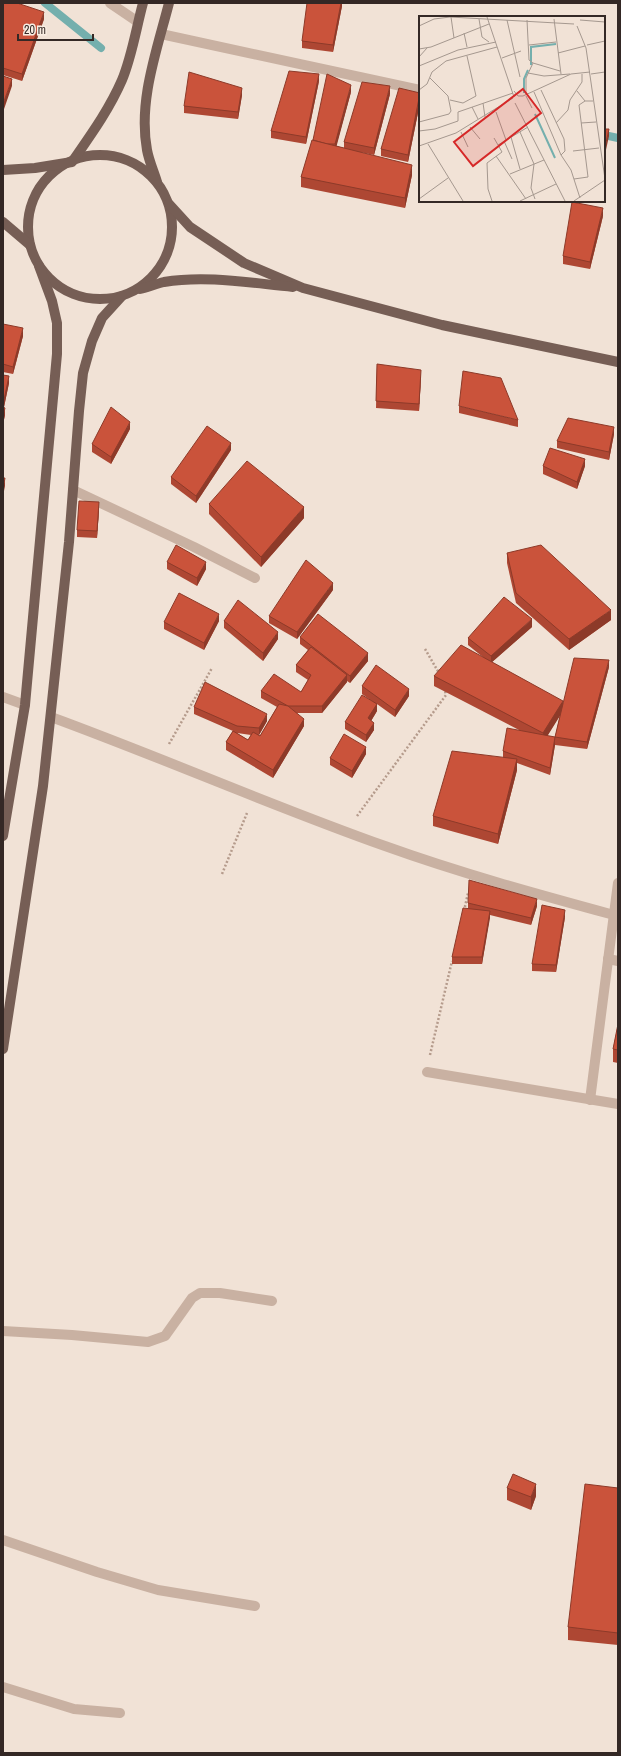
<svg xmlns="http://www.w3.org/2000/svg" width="621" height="1756" viewBox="0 0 621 1756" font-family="'Archivo Narrow',sans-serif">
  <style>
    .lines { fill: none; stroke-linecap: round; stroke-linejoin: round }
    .stream { stroke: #74afad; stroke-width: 8 }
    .path { stroke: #b59b8c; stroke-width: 2.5; stroke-dasharray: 2 2; stroke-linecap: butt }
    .minor { stroke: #c9b1a2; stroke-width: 10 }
    .major { stroke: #765e55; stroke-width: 10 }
    .wall { fill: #ae4733; fill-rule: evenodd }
    .shaded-wall { fill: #8d3a29 }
    .building { fill: #ca533b; stroke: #8d3a29 }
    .inset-river { fill: none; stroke: #74afad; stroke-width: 2 }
    .inset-road { fill: none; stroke: #a5988f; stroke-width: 1 }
    .view { fill: #d62828; fill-opacity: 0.15; stroke: #d62828; stroke-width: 2 }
    .inset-edge { fill: none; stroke: #342825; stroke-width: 2 }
  </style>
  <rect width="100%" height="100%" fill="#f1e2d6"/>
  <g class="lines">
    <g class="stream">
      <polyline points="45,3 101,48"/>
      <polyline points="604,135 618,138"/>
    </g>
    <g class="path">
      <polyline points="425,649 439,673"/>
      <polyline points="169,744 212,668"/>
      <polyline points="357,816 446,695 445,691"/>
      <polyline points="222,874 247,813"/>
      <polyline points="464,911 468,893"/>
      <polyline points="430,1055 452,961"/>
    </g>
    <g class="minor">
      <polyline points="110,3 138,22"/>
      <polyline points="161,34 420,90"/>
      <polyline points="73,490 194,547 255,578"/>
      <polyline points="3,697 25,705"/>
      <path d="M51 717C163 758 272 806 385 846 460 873 537 894 614 915"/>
      <polyline points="608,959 618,961"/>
      <polyline points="427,1072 618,1104"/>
      <polyline points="590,1100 618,883"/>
      <polyline points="3,1331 72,1335 148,1342 165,1336 192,1298 200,1293 220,1293 272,1301"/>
      <polyline points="3,1540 97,1572 158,1590 255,1606"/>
      <polyline points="3,1687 74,1709 120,1713"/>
    </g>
    <g class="major">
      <circle cx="100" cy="227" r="72"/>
      <path d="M3 170 35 168 72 162C90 136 109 110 122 80 132 56 136 29 143 3"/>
      <path d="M157 182C154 172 149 161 147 150 138 101 157 50 169 3"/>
      <polyline points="169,204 190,227 244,263 303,288 442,325 618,362"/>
      <polyline points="3,222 30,245"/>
      <path d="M140 289C148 287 156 284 164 282 206 275 250 283 293 287"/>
      <polyline points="3,836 25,705 57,354 57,323 52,301 39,266"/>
      <polyline points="3,1049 43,786 69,542 79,411 83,373 92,341 102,318 122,296"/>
    </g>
  </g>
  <g class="wall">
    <polygon points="3,3 44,19 22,81 3,75"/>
    <polygon points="342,3 342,6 333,52 302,48 302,41"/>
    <polygon points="319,81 306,144 271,138 271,131"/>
    <polygon points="351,92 336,146 344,148 344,142 390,94 374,155 360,152 412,175 405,208 301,187 301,177 313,140"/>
    <polygon points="420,93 420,103 408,162 381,156 381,149"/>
    <polygon points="242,95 238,119 184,113 184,106"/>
    <polygon points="603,216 590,269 563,264 563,256"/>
    <polygon points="3,324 23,336 13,374 3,372"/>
    <polygon points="377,364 421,377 419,411 376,408"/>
    <polygon points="3,375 9,383 4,407 5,415 3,424"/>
    <polygon points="459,406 518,420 518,427 459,413"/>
    <polygon points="130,429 111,464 92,452 92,444"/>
    <polygon points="614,434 609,460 557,448 557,441"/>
    <polygon points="231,450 196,503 171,484 171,477"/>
    <polygon points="543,466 585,466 577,489 543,474"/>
    <polygon points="209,504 304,518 261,567 209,514"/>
    <polygon points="99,510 97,538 77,537 77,530"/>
    <polygon points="507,553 611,620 569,650 516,603 507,563"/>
    <polygon points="167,562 206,569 197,586 167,569"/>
    <polygon points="333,590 297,639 269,623 269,616"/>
    <polygon points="219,621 204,650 164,629 164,622"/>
    <polygon points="224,621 278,639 263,661 224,628"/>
    <path d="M532 627 492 662 563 704 609 667 587 749 555 745 550 775 517 763V770L498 844 433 826V816L503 758V751L519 730 434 686V676L484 658 468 645V638ZM560 715 555 737 547 736Z"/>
    <path d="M300 637 368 661 350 683 347 681V682L322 713H297L304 726 273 778 226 750V742L233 731 194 714V707L267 721 259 735 260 736 277 707 261 698V691L301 692 308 680 296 672V665L308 650 300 644ZM237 733 251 735 248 740Z"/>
    <polygon points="362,686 409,696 395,717 377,704 377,711 371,721 374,730 366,742 345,729 345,722 373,702 362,694"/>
    <polygon points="366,754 352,778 330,765 330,758"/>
    <polygon points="468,903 537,906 531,925 490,915 482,964 452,964 452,957 468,908"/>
    <polygon points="565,917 556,972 532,971 532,964"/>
    <polygon points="618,1024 618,1063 613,1062 613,1049"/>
    <polygon points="507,1488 536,1496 531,1510 507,1500"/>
    <polygon points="618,1488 618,1645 568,1640 568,1627"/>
  </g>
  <g class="shaded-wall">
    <polygon points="341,3 342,3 342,6 333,52 333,45"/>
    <polygon points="44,12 44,19 22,81 22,74"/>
    <polygon points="319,74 319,81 306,144 306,137"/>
    <polygon points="12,79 12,86 3,112 3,104"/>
    <polygon points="351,85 351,92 335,152 335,144"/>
    <polygon points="390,86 390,94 374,155 374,148"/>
    <polygon points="242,88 242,95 238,119 238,112"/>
    <polygon points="420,95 420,103 408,162 408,155"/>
    <polygon points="609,129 609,136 604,159 604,152"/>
    <polygon points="412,165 412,175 405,208 405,198"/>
    <polygon points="603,208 603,216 590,269 590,262"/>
    <polygon points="23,328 23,336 13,374 13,367"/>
    <polygon points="421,370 421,377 419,411 419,404"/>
    <polygon points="9,376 9,383 4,407 4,400"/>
    <polygon points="5,408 5,415 3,424 3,416"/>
    <polygon points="130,422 130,429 111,464 111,457"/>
    <polygon points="614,427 614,434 609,460 609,452"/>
    <polygon points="231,443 231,450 196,503 196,496"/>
    <polygon points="585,459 585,466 577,489 577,482"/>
    <polygon points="5,478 5,486 3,496 3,489"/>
    <polygon points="99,502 99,510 97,538 97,531"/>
    <polygon points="304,507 304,518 261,567 261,557"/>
    <polygon points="206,562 206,569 197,586 197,578"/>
    <polygon points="333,583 333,590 297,639 297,632"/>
    <polygon points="611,610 611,620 569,650 569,639"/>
    <polygon points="219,614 219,621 204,650 204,643"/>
    <polygon points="532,619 532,627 491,663 491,656"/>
    <polygon points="278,632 278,639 263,661 263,653"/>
    <polygon points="368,653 368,661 350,683 350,676"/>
    <polygon points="609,660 609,667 587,749 587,742"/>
    <polygon points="347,675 347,682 322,713 322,706"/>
    <polygon points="409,689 409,696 395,717 395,710"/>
    <polygon points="563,701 563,711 543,743 543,733"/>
    <polygon points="377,704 377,711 368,726 368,718"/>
    <polygon points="267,714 267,721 259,735 259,728"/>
    <polygon points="304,719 304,726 273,778 273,770"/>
    <polygon points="374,723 374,730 366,742 366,735"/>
    <polygon points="555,737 555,745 550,775 550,768"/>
    <polygon points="366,747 366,754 352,778 352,771"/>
    <polygon points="517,759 517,770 498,844 498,834"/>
    <polygon points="537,899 537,906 531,925 531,918"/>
    <polygon points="565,910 565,917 556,972 556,965"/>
    <polygon points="490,911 490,918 482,964 482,957"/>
    <polygon points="536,1484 536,1496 531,1510 531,1497"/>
  </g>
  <g class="building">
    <polygon points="3,3 17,3 44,12 22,74 3,68"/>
    <polygon points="307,3 341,3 333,45 302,41"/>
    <polygon points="289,71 319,74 306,137 271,131"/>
    <polygon points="189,72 242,88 238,112 184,106"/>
    <polygon points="327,74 351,85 335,144 327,144 313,140"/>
    <polygon points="3,76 12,79 3,104"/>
    <polygon points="362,82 390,86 374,148 344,142"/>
    <polygon points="399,88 420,93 408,155 381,149"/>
    <polygon points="604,129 609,129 604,152"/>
    <polygon points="312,140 412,165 405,198 301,177"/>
    <polygon points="572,202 603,208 590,262 563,256"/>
    <polygon points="3,324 23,328 13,367 3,364"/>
    <polygon points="377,364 421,370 419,404 376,401"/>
    <polygon points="463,371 501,378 518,420 459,406"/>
    <polygon points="3,375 9,376 4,400 3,400"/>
    <polygon points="3,407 5,408 3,416"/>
    <polygon points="111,407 130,422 111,457 92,444"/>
    <polygon points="568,418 614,427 609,452 557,441"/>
    <polygon points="207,426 231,443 196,496 171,477"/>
    <polygon points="550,448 585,459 577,482 543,466"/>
    <polygon points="247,461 304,507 261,557 209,504"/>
    <polygon points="3,478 5,478 3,489"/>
    <polygon points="79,501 99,502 97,531 77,530"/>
    <polygon points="176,545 206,562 197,578 167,562"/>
    <polygon points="541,545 611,610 569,639 516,593 507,553"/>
    <polygon points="306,560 333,583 297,632 269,616"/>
    <polygon points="179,593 219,614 204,643 164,622"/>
    <polygon points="504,597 532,619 491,656 468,638"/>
    <polygon points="238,600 278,632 263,653 224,621"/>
    <polygon points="318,614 368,653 350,676 300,637"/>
    <polygon points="461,645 563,701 543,733 434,676"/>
    <polygon points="311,647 347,675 322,706 288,706 261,691 274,674 301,692 311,675 296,665"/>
    <polygon points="574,658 609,660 587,742 555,737"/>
    <polygon points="376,665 409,689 395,710 362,686"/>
    <polygon points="205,682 267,714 259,728 237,726 194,707"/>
    <polygon points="362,695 377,704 368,718 374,723 366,735 345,722"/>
    <polygon points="279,704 288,706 304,719 273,770 226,742 233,731 248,740 253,732 260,736"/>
    <polygon points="507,728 555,737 550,768 503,751"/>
    <polygon points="344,734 366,747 352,771 330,758"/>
    <polygon points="452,751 517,759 498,834 433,816"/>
    <polygon points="469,880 537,899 531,918 468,903"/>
    <polygon points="542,905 565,910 556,965 532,964"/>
    <polygon points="463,908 490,911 482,957 452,957"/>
    <polygon points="618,1024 618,1050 613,1049"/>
    <polygon points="513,1474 536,1484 531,1497 507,1488"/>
    <polygon points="585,1484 618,1488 618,1633 568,1627"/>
  </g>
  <g transform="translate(419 16)">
    <rect width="186" height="186" fill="#f1e2d6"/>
    <path class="inset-river" d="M112 49V31L137 28M105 77V63L109 54M116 98 136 142"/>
    <path class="inset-road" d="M32 1 35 22M68 1 95 81M60 3 63 21 70 26M135 3 142 58M88 4 101 61M108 4 110 44 114 47M161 4 186 6M0 10 15 3 31 1 155 8M158 10 167 32 186 163M45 17 48 31M110 29 137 26M168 29 186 25M0 33 12 31 70 8M139 37 166 30M0 41 8 32M83 42 102 35M0 50 39 34 77 26M109 57 125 60 151 58M172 58 186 56M0 74 8 68 13 56 27 45 78 31M122 74 145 123 146 135 142 139M95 75 99 80H104L152 58 171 56M158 75 166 85M115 76 142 139 152 154 161 182M107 79V62L114 47 141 55M107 80 113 92M31 84 44 87 57 80 48 40M64 87 66 101M96 87 146 185M53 91 59 103M77 96 87 124M0 106 30 98 32 95 29 80 11 62M137 107 149 94 151 84 163 66V58M162 107 177 106M51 111 61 123M0 115 16 113 39 105V96L94 77M42 116 49 131M101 116 115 148 112 172 116 183M92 121 101 153M85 125 93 143M9 128 44 185M79 129 109 111M0 130 37 117 94 82M154 135 180 132M77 140 107 183M91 158 125 144M155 163 169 161 160 89 166 85H174M0 183 29 162M73 185 69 173 68 147 83 136 75 122M101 185 137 168M155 185 186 164"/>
    <path class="view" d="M104 73 122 97 54 150 35 126Z"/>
    <rect width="186" height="186" class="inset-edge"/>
  </g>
  <rect width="621" height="1756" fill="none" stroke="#342825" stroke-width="8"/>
  <path d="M18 34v6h75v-6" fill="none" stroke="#342825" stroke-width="2"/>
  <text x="24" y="34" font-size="12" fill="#342825" stroke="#f9ede2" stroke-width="3" paint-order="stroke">20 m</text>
</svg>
